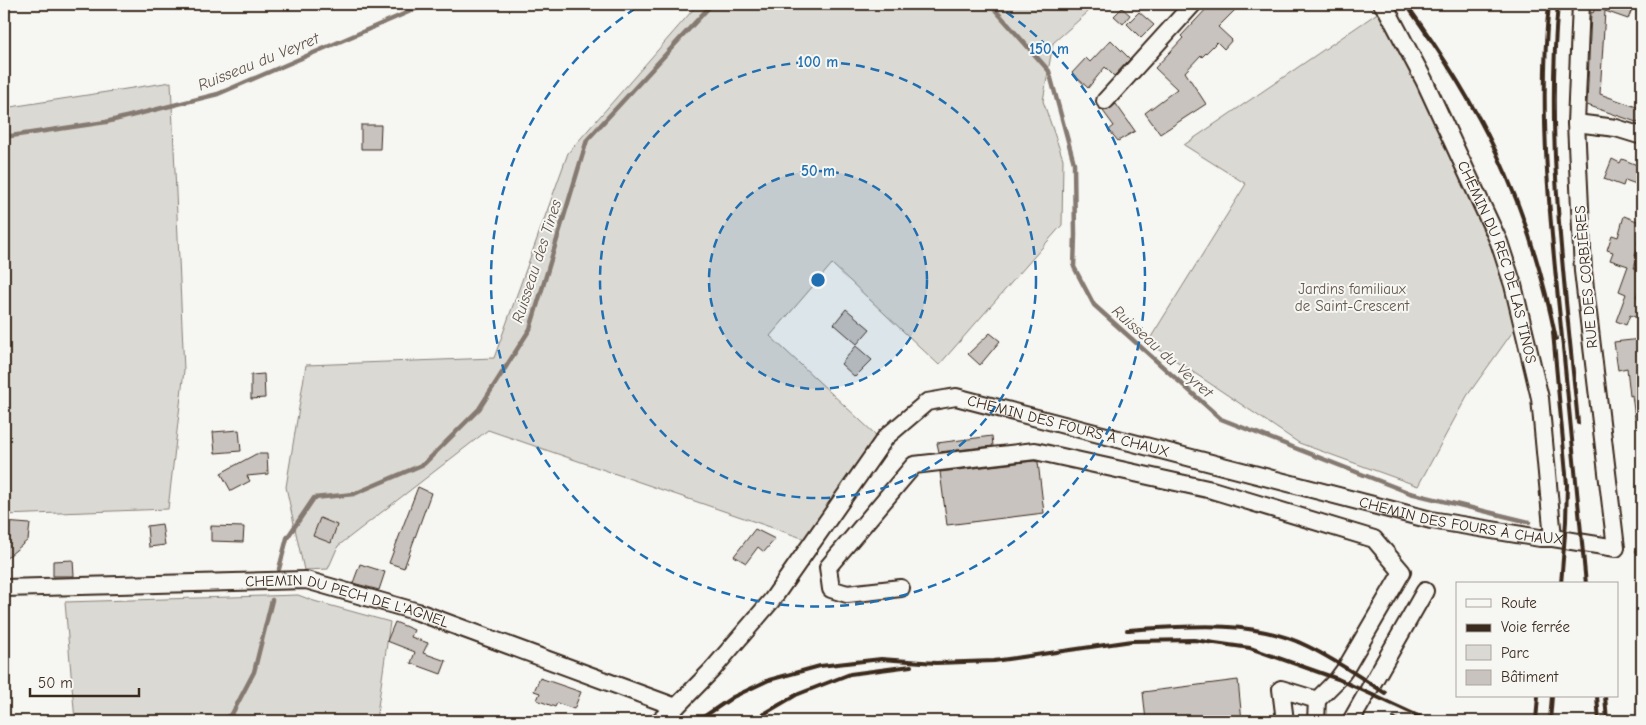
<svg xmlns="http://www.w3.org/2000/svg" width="1646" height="725" viewBox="0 0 1646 725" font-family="'Comic Neue',sans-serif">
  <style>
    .green { fill: #dad9d3; stroke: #8a8278 }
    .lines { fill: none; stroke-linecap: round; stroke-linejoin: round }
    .stream { stroke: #857a71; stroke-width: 4.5 }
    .building { fill: #c8c3be; stroke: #3b2a1e }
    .minor-casing { stroke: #3b2a1e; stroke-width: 20 }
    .minor { stroke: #f6f6f2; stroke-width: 16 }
    .rail { stroke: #3b2a1e; stroke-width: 4 }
    .ring { fill: none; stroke: #1f6fb2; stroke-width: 2.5; stroke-dasharray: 9 6 }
    .labels { text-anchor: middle; stroke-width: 4; stroke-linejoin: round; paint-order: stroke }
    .street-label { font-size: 15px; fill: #3b2a1e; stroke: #f6f6f2 }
    .park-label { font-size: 15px; fill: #63564b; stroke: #f6f6f2 }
    .water-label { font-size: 16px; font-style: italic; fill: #605248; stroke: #f6f6f2 }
    .centre { fill: #1f6fb2; stroke: #f6f6f2; stroke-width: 2.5 }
    .ring-label { font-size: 15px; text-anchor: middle; font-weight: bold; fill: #1f6fb2; stroke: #f6f6f2; stroke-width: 4; stroke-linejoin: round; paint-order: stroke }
  </style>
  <rect width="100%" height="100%" fill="#f6f6f2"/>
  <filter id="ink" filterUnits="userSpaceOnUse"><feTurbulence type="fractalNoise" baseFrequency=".02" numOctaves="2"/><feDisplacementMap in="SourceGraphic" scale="10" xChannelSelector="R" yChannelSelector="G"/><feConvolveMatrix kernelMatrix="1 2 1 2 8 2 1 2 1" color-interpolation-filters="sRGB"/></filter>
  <g filter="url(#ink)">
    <g class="green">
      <polygon points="698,4 1097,4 1053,43 1043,101 1063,159 1062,225 939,365 832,264 770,336 876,435 808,540 488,430 338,546 328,569 304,570 286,487 306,365 494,358 568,153"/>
      <polygon points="1379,12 1434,113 1496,254 1519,323 1467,396 1418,486 1299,443 1148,342 1246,184 1184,145"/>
      <polygon points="171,82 184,370 168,509 4,515 4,108"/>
      <polygon points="298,595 314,601 390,622 376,721 75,721 65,602"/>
    </g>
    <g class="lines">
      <g class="stream">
        <polyline points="990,4 1049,71 1074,163 1075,235 1074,267 1094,305 1221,419 1410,493 1529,522"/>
        <polyline points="4,137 106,122 218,94 427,4"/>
        <polyline points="1637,551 1642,552"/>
        <polyline points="279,569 287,538 314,498 354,494 424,464 479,409 530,329 587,140 712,4"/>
        <polyline points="220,721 232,714 254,672 272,600"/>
      </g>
    </g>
    <g class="building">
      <polygon points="1220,4 1241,4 1218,27 1232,40 1224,49 1217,42 1202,57 1201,55 1185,72 1206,104 1160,134 1145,113 1177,89 1155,68 1183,38 1181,36 1209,6 1214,10"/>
      <polygon points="1591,4 1634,4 1628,19 1605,11 1600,94 1642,109 1642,124 1587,105 1591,12 1593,13 1595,8 1591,6"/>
      <polygon points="1122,8 1130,15 1123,24 1114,16"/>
      <polygon points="1139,12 1154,25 1141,38 1127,24"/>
      <polygon points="1111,40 1130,59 1114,76 1105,67 1088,88 1072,73 1086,58 1090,62"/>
      <polygon points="1116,104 1135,131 1118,141 1109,130 1114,126 1103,111 1108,110"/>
      <polygon points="361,125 381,125 380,149 361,149"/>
      <polygon points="1612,159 1620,163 1622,159 1642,167 1642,186 1625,180 1623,186 1604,179"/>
      <polygon points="1624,216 1642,223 1642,230 1637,244 1639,245 1635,256 1638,257 1634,268 1642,271 1642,281 1636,297 1642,299 1642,306 1638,318 1630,315 1626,325 1616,321 1626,294 1619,291 1628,266 1610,260 1613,252 1607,250 1612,235 1618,237"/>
      <polygon points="846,309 870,329 857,344 834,324"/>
      <polygon points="990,333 1000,341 980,365 968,354"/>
      <polygon points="1641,339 1642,419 1635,419 1632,395 1630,396 1627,368 1618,370 1614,342"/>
      <polygon points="856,346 872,360 855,377 841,364"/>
      <polygon points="264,374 265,398 251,399 251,375"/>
      <polygon points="239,430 241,451 215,453 213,432"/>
      <polygon points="992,436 993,446 939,452 937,443"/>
      <polygon points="256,454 267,454 268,474 247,476 250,481 231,491 221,473"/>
      <polygon points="1034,461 1038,462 1044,513 947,525 940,472"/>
      <polygon points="418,487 431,493 404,568 389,563"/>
      <polygon points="320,518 337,525 331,543 313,536"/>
      <polygon points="4,522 30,524 28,540 4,560"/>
      <polygon points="162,524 165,545 149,547 147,526"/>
      <polygon points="211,526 244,527 243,542 211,541"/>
      <polygon points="755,529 775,539 764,552 758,547 746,563 734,556"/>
      <polygon points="73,560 74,576 53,576 53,561"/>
      <polygon points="360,564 385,572 379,590 353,583"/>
      <polygon points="395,622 414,630 411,637 428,643 423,653 446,661 441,674 411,663 415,652 387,641"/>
      <polygon points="540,678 581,692 574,709 557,703 555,707 537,700 540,693 534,691"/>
      <polygon points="1238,680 1242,721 1146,721 1143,692"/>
    </g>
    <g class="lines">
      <defs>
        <g id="minor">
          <path id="s1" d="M1382 4 1387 10 1424 80 1499 242 1513 285 1540 398 1553 538"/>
          <polyline points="1105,101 1193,4"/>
          <polyline points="1576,123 1616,128 1642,136"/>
          <path id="s2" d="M4 588 306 580 418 612 676 707"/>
          <polyline points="901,588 847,594 831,589 828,567 914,465 1035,451 1212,490 1374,539 1402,572 1346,668 1338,679 1317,700"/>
          <path id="s3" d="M659 721 676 707 712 670 772 600 886 437 927 402 956 397 1431 520 1540 538H1553L1616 548 1583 271 1576 123 1581 4"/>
          <polyline points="1285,721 1281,689 1317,700 1316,721"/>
          <polyline points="1351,721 1425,591"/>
        </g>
      </defs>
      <use href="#minor" class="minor-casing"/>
      <use href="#minor" class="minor"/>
      <g class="rail">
        <path d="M1406 4C1440 51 1472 101 1497 154 1524 212 1543 275 1556 339"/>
        <path d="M1549 4C1538 111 1550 221 1561 328 1570 413 1578 498 1586 584"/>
        <path d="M1558 4C1545 143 1565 284 1578 423"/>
        <polyline points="1553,332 1567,485 1566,521 1561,584"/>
        <path d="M1127 630C1185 626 1253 619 1307 646 1334 659 1360 677 1385 693"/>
        <polyline points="1597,696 1599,721"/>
        <polyline points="1605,696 1607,721"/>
        <polyline points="1394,718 1398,721"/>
        <polyline points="699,720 733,697 769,680 820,666 881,659 936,663 994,661 1132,641 1194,640 1250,648 1338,679 1429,721"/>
        <polyline points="752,721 796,695 850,674 911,666"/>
        <polyline points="1536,721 1538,696"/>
        <polyline points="1550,721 1552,696"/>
      </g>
    </g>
  </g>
  <circle cx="818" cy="280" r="109" fill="#1f6fb2" fill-opacity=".12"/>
  <g class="ring">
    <circle cx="818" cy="280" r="109"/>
    <circle cx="818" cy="280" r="218"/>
    <path d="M994 4A327 327 0 1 1 642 4"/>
  </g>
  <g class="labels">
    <g class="street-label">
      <text dy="5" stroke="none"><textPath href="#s1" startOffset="284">CHEMIN DU REC DE LAS TINOS</textPath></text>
      <text transform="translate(1586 277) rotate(-95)" y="5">RUE DES CORBIÈRES</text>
      <text dy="5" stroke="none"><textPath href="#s3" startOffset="564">CHEMIN DES FOURS À CHAUX</textPath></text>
      <text dy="5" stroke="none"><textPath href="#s3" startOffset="969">CHEMIN DES FOURS À CHAUX</textPath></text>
      <text dy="5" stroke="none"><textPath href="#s2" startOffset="346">CHEMIN DU PECH DE L'AGNEL</textPath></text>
    </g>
    <g class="park-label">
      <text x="1352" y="294">Jardins familiaux<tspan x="1352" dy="17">de Saint-Crescent</tspan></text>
    </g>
    <g class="water-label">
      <text transform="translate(258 61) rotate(-22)" y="6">Ruisseau du Veyret</text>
      <text transform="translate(536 261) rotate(-72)" y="6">Ruisseau des Tines</text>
      <text transform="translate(1163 351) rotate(42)" y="6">Ruisseau du Veyret</text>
    </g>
  </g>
  <circle cx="818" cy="280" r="8" class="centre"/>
  <g class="ring-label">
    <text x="1049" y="54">150 m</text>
    <text x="818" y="67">100 m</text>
    <text x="818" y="176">50 m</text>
  </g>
  <rect width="1646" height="725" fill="none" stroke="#f6f6f2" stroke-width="20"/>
  <rect x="10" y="10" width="1626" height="705" fill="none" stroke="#3b2a1e" stroke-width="2" filter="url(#ink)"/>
  <rect x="1456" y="582" width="162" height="115" fill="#f6f6f2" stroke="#aba49d"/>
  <rect x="1466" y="599" width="25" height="8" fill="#f6f6f2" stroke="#aba49d"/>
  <text x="1501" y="608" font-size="15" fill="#3b2a1e">Route</text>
  <rect x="1466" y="624" width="25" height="8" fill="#3b2a1e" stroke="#aba49d"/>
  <text x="1501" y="632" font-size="15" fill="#3b2a1e">Voie ferrée</text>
  <rect x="1466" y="645" width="25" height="15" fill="#dad9d3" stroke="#aba49d"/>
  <text x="1501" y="658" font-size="15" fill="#3b2a1e">Parc</text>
  <rect x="1466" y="670" width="25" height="15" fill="#c8c3be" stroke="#aba49d"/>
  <text x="1501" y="682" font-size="15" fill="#3b2a1e">Bâtiment</text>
  <path d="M30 688v8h109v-8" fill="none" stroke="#3b2a1e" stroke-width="2.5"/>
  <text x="38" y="688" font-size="15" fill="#3b2a1e" stroke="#f6f6f2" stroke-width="4" paint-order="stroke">50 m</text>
</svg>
